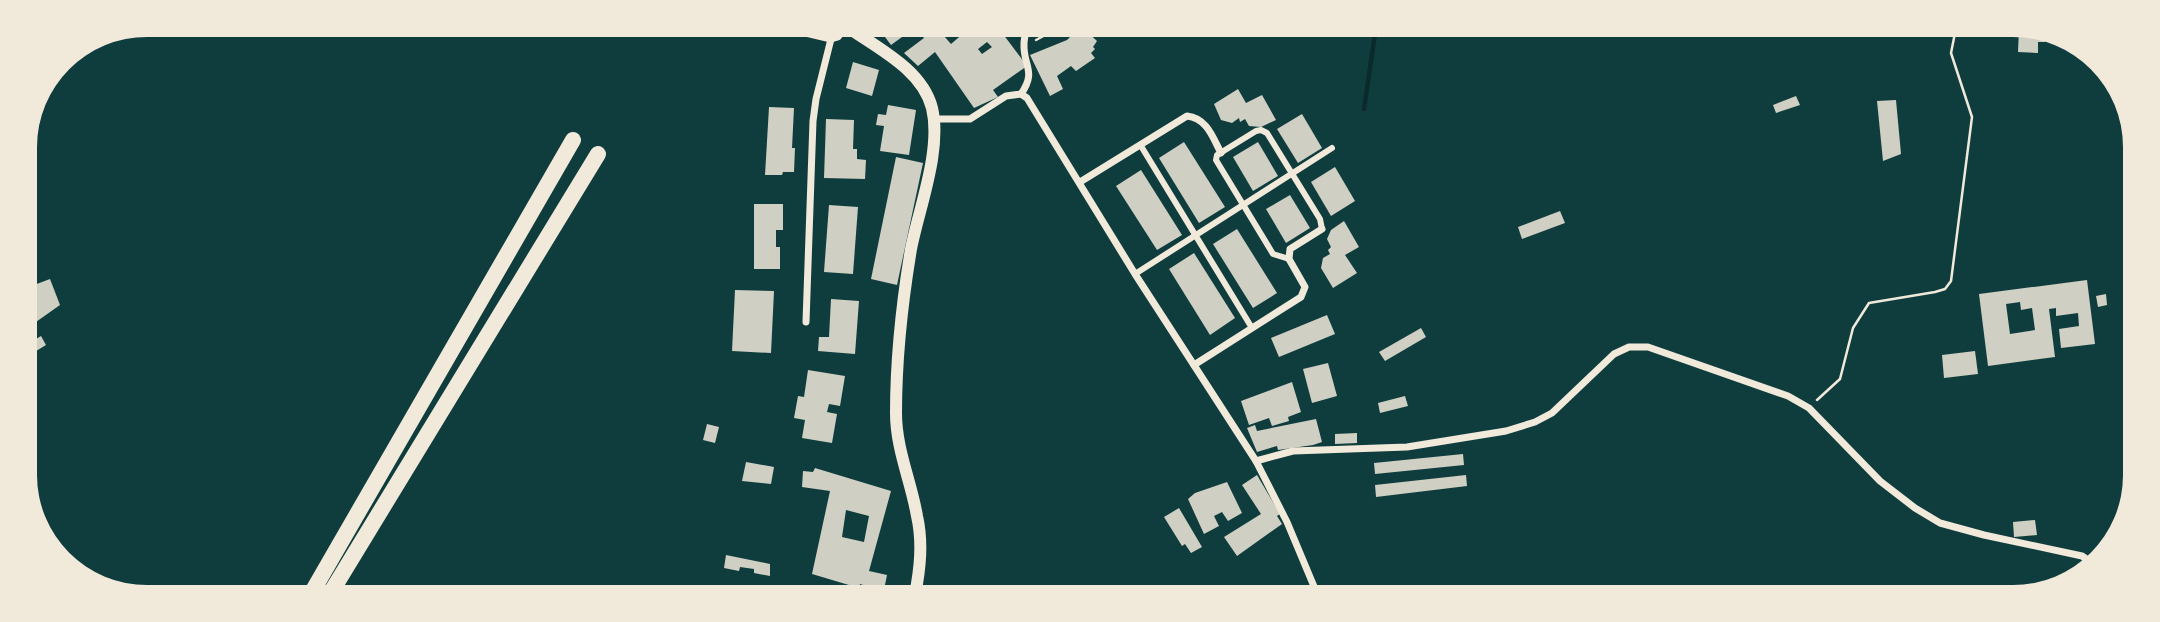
<svg xmlns="http://www.w3.org/2000/svg" width="2160" height="622" viewBox="0 0 2160 622" font-family="'Archivo Narrow',sans-serif">
  <style>
    .lines { fill: none; stroke-linecap: round; stroke-linejoin: round }
    .stream { stroke: #0a2a2b; stroke-width: 4.5 }
    .building { fill: #cfcfc3; fill-rule: evenodd }
    .path { stroke: #f1e9da; stroke-width: 2.5 }
    .pedestrian { stroke: #f1e9da; stroke-width: 6 }
    .minor { stroke: #f1e9da; stroke-width: 7 }
    .secondary { stroke: #f1e9da; stroke-width: 12 }
    .motorway { stroke: #f1e9da; stroke-width: 16 }
  </style>
  <rect width="100%" height="100%" fill="#0f3d3e"/>
  <g class="lines">
    <polyline class="stream" points="1364,109 1376,27"/>
  </g>
  <g class="building">
    <path d="M883 26H922L929 35 937 28 951 44 972 26H997L1027 66 993 90 998 97 974 108 935 52 918 66 904 53 924 38 918 30 911 34 909 32 891 45 879 29ZM987 42 992 47 982 54 978 49Z"/>
    <polygon points="1081,26 1097,41 1093,47 1095,49 1091,53 1095,58 1076,71 1071,66 1057,76 1063,89 1050,96 1030,55 1067,40"/>
    <polygon points="2019,29 2040,29 2040,37 2045,37 2045,42 2038,42 2038,53 2018,52"/>
    <polygon points="853,62 879,70 872,96 846,88"/>
    <polygon points="1238,89 1246,103 1262,95 1276,120 1261,127 1249,126 1245,119 1240,122 1239,118 1232,123 1221,120 1214,104"/>
    <polygon points="1796,96 1800,105 1776,113 1773,105"/>
    <polygon points="1896,100 1901,154 1883,161 1877,101"/>
    <polygon points="888,105 916,110 909,155 880,151 884,126 876,125 878,114 886,115"/>
    <polygon points="769,107 794,108 792,148 795,148 794,172 783,172 782,175 765,175"/>
    <polygon points="1302,114 1322,148 1298,163 1277,129"/>
    <polygon points="826,119 854,120 853,149 857,149 857,159 866,160 865,179 824,178"/>
    <polygon points="1184,142 1225,207 1199,223 1159,158"/>
    <polygon points="1258,142 1278,176 1253,191 1233,157"/>
    <polygon points="896,157 923,163 897,285 871,279"/>
    <polygon points="1335,167 1355,201 1331,216 1311,182"/>
    <polygon points="1141,170 1182,235 1157,250 1116,186"/>
    <polygon points="1290,195 1310,228 1286,243 1266,209"/>
    <polygon points="754,204 783,204 783,230 776,230 776,247 780,247 780,269 754,269"/>
    <polygon points="829,205 858,207 853,274 824,272"/>
    <polygon points="1560,211 1565,223 1522,239 1518,227"/>
    <polygon points="1344,221 1359,247 1345,255 1357,273 1333,288 1321,268 1323,258 1330,254 1328,250 1331,247 1327,239 1331,230"/>
    <polygon points="1237,229 1277,293 1253,308 1213,244"/>
    <polygon points="1194,253 1235,318 1210,335 1169,269"/>
    <polygon points="50,279 60,305 26,329 26,288"/>
    <path d="M2087 280 2095 344 2061 348 2059 329 2079 326 2078 313 2056 316V308L2049 309 2055 357 1988 366 1979 294ZM2020 302 2021 310 2032 308 2035 330 2010 334 2006 304Z"/>
    <polygon points="735,290 774,291 771,353 732,351"/>
    <polygon points="2106,294 2107,305 2098,307 2096,296"/>
    <polygon points="831,299 859,301 855,354 818,351 819,337 829,337"/>
    <polygon points="1327,315 1335,334 1279,357 1271,338"/>
    <polygon points="1421,328 1426,337 1385,361 1379,352"/>
    <polygon points="41,336 46,345 28,356 26,345"/>
    <polygon points="1975,351 1978,374 1944,378 1942,355"/>
    <polygon points="1328,363 1337,396 1312,403 1303,369"/>
    <polygon points="808,370 845,376 840,406 829,404 827,412 837,414 832,443 802,438 805,420 794,418 798,396 804,397"/>
    <polygon points="1292,382 1301,412 1288,417 1289,421 1272,426 1269,418 1249,425 1241,401"/>
    <polygon points="1405,396 1408,406 1380,413 1378,403"/>
    <polygon points="1316,419 1322,442 1313,445 1278,450 1277,446 1257,452 1247,428 1255,425 1257,431"/>
    <polygon points="707,424 719,427 715,443 703,440"/>
    <polygon points="1357,433 1357,443 1335,444 1335,434"/>
    <polygon points="1463,454 1464,465 1375,474 1374,463"/>
    <polygon points="746,462 774,467 771,484 742,481"/>
    <path d="M815 468 891 491 869 571 887 575 884 590 874 588V593L865 590 866 586 860 584 859 588 812 574 830 491 802 487 803 471 813 472ZM846 510 869 516 864 542 842 537Z"/>
    <polygon points="1257,475 1280,514 1277,516 1282,524 1237,556 1224,537 1261,514 1242,485"/>
    <polygon points="1466,475 1467,486 1376,497 1375,485"/>
    <polygon points="1227,482 1242,513 1228,521 1222,512 1214,516 1219,526 1204,534 1188,499 1195,493"/>
    <polygon points="1179,508 1202,547 1191,553 1185,544 1182,546 1164,517"/>
    <polygon points="2035,520 2037,535 2014,537 2013,522"/>
    <polygon points="726,555 770,564 770,576 754,573 754,569 740,567 739,571 724,568"/>
  </g>
  <g class="lines">
    <g class="path">
      <polyline points="1036,40 1062,26"/>
      <polyline points="1817,400 1840,379 1853,328 1869,303 1935,292 1945,289 1951,281 1972,117 1951,53 1956,28"/>
    </g>
    <g class="pedestrian">
      <polyline points="1141,146 1252,328"/>
      <polyline points="1289,259 1273,254 1216,160 1217,155 1256,131 1261,130 1267,133 1320,219 1322,229"/>
      <polyline points="1135,274 1332,148"/>
    </g>
    <g class="minor">
      <polyline points="776,26 831,39 838,37 846,26"/>
      <path d="M1021 94C1037 71 1023 66 1024 44 1024 38 1026 32 1027 26"/>
      <polyline points="933,119 970,119 1006,96 1021,94 1027,98 1135,274 1256,461 1287,522 1318,596"/>
      <path d="M1080 182 1187 116C1207 118 1213 138 1221 153"/>
      <polyline points="806,322 813,121 816,99 831,39"/>
      <polyline points="1194,365 1301,297 1305,287 1289,259 1290,249 1322,229"/>
      <polyline points="1256,461 1293,451 1407,447 1506,431 1535,422 1552,413 1614,354 1629,347 1648,347 1788,396 1809,408 1880,481 1915,508 1940,523 1984,535 2082,556 2095,565"/>
    </g>
    <path class="secondary" d="M846 26C877 48 922 69 932 108 942 150 919 208 911 249 902 303 896 358 896 413 896 449 911 481 917 516 923 543 920 569 915 595"/>
    <g class="motorway">
      <polyline points="311,594 573,140"/>
      <polyline points="330,594 598,154"/>
    </g>
  </g>
  <path d="M0 0H2160V622H0ZM147 37H2013A110 110 0 0 1 2123 147V475A110 110 0 0 1 2013 585H147A110 110 0 0 1 37 475V147A110 110 0 0 1 147 37Z" fill="#f1e9da" fill-rule="evenodd"/>
</svg>
